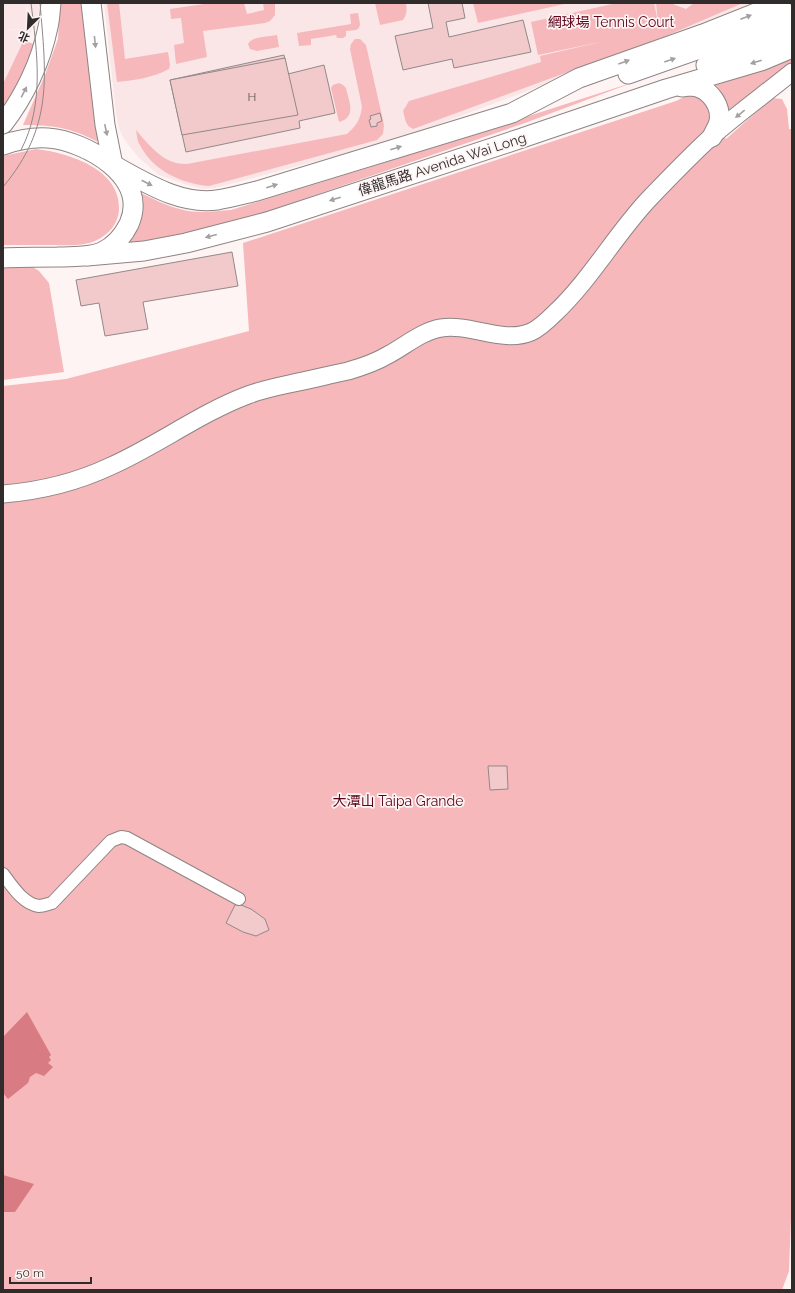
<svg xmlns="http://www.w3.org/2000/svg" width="795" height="1293" viewBox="0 0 795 1293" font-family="Raleway,'Noto Sans SC',sans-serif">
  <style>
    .built { fill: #fae6e7 }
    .green { fill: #f6b8ba }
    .water { fill: #d97b82 }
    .building { fill: #f2cacb; stroke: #928889 }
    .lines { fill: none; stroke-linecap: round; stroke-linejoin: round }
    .street-casing { stroke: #8e8484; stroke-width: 14 }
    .secondary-casing { stroke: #8e8484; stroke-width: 19 }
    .primary-casing { stroke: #8e8484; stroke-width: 21 }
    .street { stroke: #fff; stroke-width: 12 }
    .secondary { stroke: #fff; stroke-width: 17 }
    .primary { stroke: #fff; stroke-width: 19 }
    .tram { stroke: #8f8888; stroke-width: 1 }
    .oneway { fill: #a2a0a0 }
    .labels { text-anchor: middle; stroke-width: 3.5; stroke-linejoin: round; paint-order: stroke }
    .number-label { font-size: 12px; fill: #605454 }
    .park-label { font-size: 14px; fill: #5d051a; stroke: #fef4f4 }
    .street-label { font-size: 14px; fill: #302c2c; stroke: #fef4f4 }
  </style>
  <rect width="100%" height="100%" fill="#fef4f4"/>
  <g class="built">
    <polygon points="3,3 38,3 39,9 36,28 3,30"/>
    <polygon points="104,3 764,3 396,140 215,188 203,189 184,184 159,175 138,157 124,139 119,128 116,114"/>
    <polygon points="32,29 21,57 3,94 3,30"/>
  </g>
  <g class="green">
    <path d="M60 3H81L97 135 100 143C71 128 56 125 23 125L45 75 58 39Z"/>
    <path d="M107 3H119L125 59 168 52 170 65 169 69C153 78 134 80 117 82Z"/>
    <polygon points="211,3 244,3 247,14 264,10 263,3 275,3 275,15 270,21 265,23 203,31 207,57 176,64 174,45 184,43 181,18 171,19 170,9"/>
    <path d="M375 3H406C407 10 407 14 403 20L380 25Z"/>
    <polygon points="473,3 569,3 478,23"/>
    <path d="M617 3H654L658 22 656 3H670L686 9 694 3H743L666 36 413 129C405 126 405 117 403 111L409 101 541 62 540 56 605 41 538 55 531 22Z"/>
    <polygon points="358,13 360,24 359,28 356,30 346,31 346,36 343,38 337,38 336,35 311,39 311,45 299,46 297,33 351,24 350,14"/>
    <path d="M277 35 279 47 257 51 250 49 248 44C252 36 268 37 277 35Z"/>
    <path d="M355 39H360L366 45 384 125 383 134 377 140 209 186C182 184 152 170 140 145 137 141 137 135 136 130 150 146 164 165 187 164L347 134C357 125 360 120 362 107L350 49 351 44Z"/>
    <path d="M23 42H29L33 44C34 63 13 93 3 110V84Z"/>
    <polygon points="792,57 792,64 728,116 710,87"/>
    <path d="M637 81 525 123 222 227 125 244 133 189C151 198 168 207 188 211 202 213 217 211 231 210L371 167Z"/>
    <path d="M339 83 343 85 346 88C349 102 357 117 339 122L331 88 333 85Z"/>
    <polygon points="688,95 699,96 708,106 710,120 726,139 772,98 782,99 787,109 789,129 792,129 792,1215 791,1218 789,1271 782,1290 3,1290 3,386 66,379 249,331 243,243 676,101"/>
    <path d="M36 149C69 153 121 169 119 210 118 224 109 234 97 240 83 247 67 245 52 245 36 245 19 245 3 245V156Z"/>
    <polygon points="31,266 39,271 49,283 64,372 3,380 3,268"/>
  </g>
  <g class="water">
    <polygon points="27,1012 51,1055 49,1057 51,1060 48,1063 53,1067 44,1076 36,1073 30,1077 28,1083 8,1099 3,1093 3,1037"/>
    <polygon points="3,1175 34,1184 15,1212 3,1212"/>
  </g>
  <g class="building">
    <polygon points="428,3 462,3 465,18 446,22 449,37 523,20 531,52 454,68 452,59 403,70 395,36 433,28"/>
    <polygon points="284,55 288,74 324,65 335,113 299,121 300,128 186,152 170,80"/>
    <polygon points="285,58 298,115 182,135 170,80"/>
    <polygon points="380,113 382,121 377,123 377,126 371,127 369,120 371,119 370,116"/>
    <polygon points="232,252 238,286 143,302 148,329 105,336 99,303 81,306 76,280"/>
    <polygon points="488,766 507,766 508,789 490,790"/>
    <polygon points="236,903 251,909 265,919 269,930 256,936 243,932 226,923"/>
  </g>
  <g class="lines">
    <defs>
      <path id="street" d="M3 874C12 886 23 904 39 906 43 906 48 904 52 903L111 841 121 837 127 838 239 899"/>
      <path id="secondary" d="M3 494C40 491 77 482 111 466 158 445 200 413 248 395 261 390 275 387 289 384 309 380 329 375 348 371 362 367 376 362 388 355 405 346 422 331 441 328 470 323 503 344 531 332 540 328 548 320 555 313 590 280 614 237 647 201 668 179 689 157 711 137 737 114 765 94 792 72"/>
      <g id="primary">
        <polyline points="91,3 105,125 113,165"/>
        <polyline points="706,65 792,32"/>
        <polyline points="628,74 773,23 792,14"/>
        <path d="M682 87C685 87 688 86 691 86 710 87 724 108 718 125 716 129 714 133 712 137"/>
        <path d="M3 124C24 97 41 62 48 27 50 19 50 11 51 3"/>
        <path d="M3 145C17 140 33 137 48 138 86 141 150 177 129 224 123 236 115 246 102 252 89 258 72 256 58 257 39 257 21 257 3 258"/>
        <path d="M113 165C145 182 179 205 217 200 230 198 244 194 257 191L512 113 579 78 703 34 781 3"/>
        <polyline points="87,256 144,251 186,243 267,222 519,139 666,89 761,61 792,48"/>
      </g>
    </defs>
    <use href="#street" class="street-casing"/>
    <use href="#secondary" class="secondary-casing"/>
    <use href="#primary" class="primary-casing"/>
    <use href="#street" class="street"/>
    <use href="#secondary" class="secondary"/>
    <use href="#primary" class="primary"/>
    <g class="tram">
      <path d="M21 150C45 104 37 52 31 3"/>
      <path d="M3 187C54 126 46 76 40 3"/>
    </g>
  </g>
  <defs><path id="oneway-solid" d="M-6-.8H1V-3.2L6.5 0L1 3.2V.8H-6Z"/></defs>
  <g class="oneway">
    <use href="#oneway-solid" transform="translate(746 17) rotate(-21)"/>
    <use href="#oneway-solid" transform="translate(95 42) rotate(84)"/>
    <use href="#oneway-solid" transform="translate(670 60) rotate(-19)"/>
    <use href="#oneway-solid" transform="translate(624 62) rotate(-20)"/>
    <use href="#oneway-solid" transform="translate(756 62) rotate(162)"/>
    <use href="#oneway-solid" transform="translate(24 92) rotate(-63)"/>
    <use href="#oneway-solid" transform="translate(740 114) rotate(141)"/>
    <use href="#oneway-solid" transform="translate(106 130) rotate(78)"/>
    <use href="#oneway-solid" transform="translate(396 148) rotate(-17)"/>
    <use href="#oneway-solid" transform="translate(147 183) rotate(27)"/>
    <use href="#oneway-solid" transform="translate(272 186) rotate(-17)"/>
    <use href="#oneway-solid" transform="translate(335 199) rotate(162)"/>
    <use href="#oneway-solid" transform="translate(211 236) rotate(165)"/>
  </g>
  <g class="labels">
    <g class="number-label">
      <text x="252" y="101">H</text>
    </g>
    <g class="park-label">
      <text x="611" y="27">網球場 Tennis Court</text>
      <text x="398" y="806">大潭山 Taipa Grande</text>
    </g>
    <g class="street-label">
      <text transform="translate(442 164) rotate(-18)" y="5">偉龍馬路 Avenida Wai Long</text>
    </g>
  </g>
  <rect width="795" height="1293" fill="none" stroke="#302c2c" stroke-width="8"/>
  <g transform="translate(28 28) rotate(204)" stroke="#fef4f4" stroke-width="3" paint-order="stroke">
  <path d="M0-3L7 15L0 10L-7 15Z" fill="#302c2c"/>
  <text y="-6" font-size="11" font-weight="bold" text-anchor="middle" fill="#302c2c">北</text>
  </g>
  <path d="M10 1277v6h81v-6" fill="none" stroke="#302c2c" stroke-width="2"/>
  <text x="16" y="1277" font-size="12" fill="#302c2c" stroke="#fef4f4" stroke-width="3" paint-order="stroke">50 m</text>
</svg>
